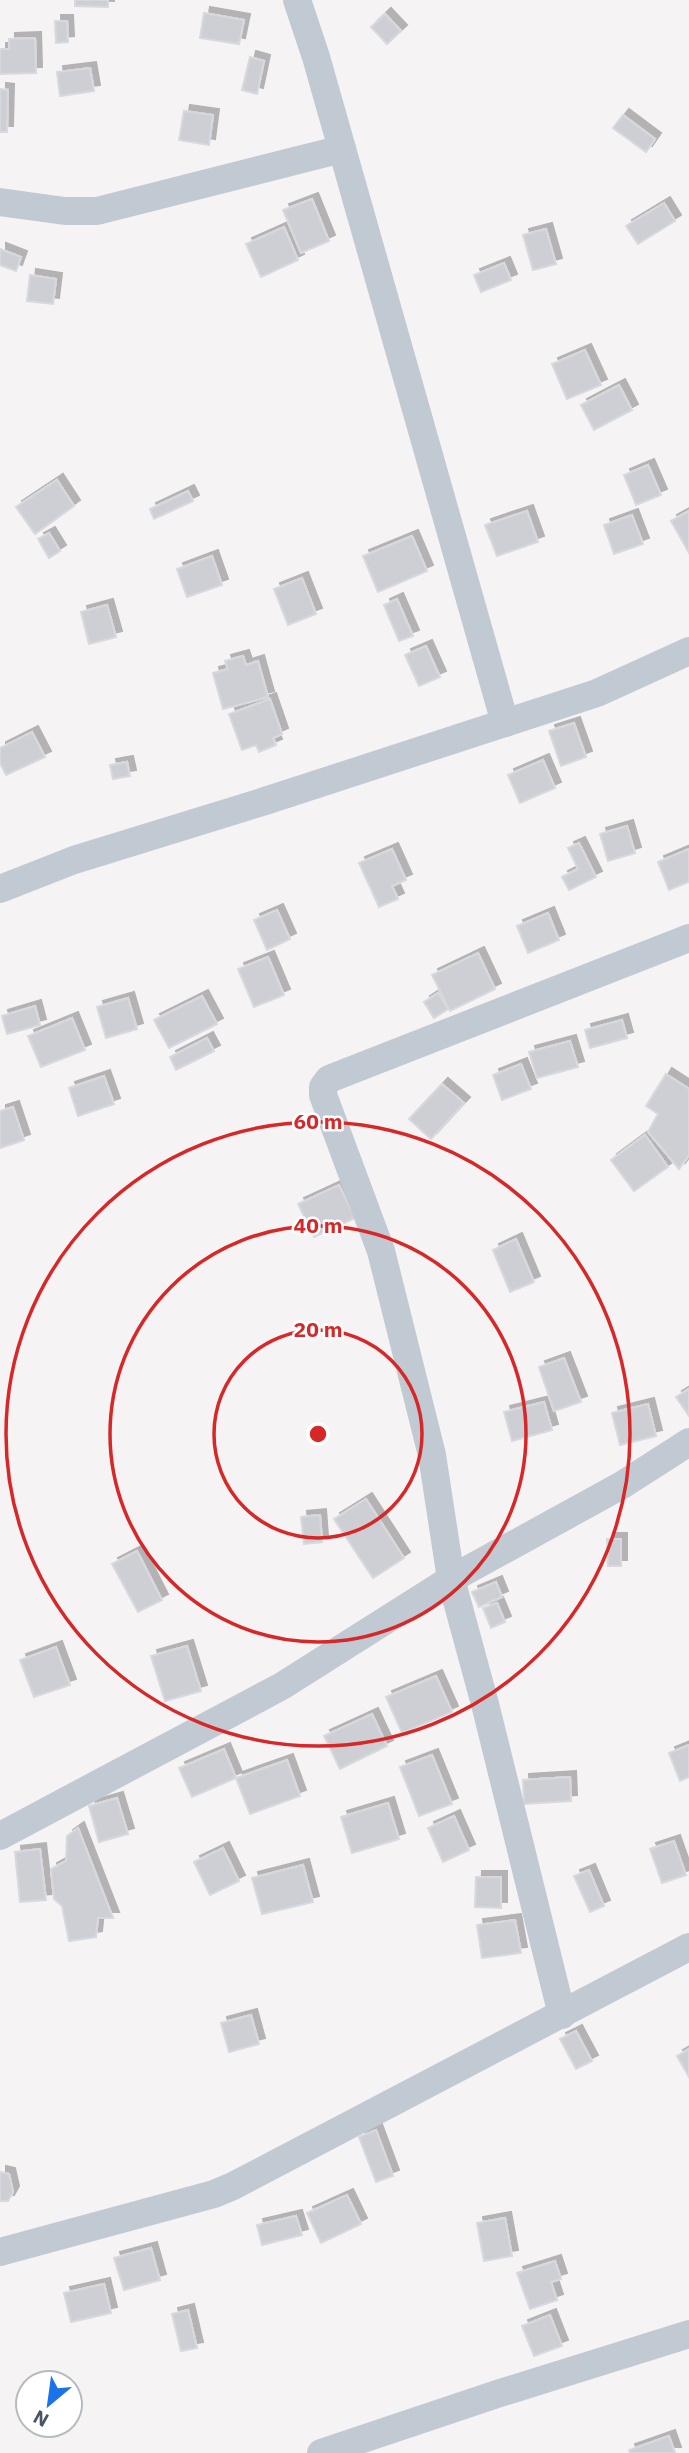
<svg xmlns="http://www.w3.org/2000/svg" width="689" height="2453" viewBox="0 0 689 2453" font-family="'IBM Plex Sans',sans-serif">
  <style>
    .building { fill: #cdcfd5; stroke: #d7d9de; stroke-width: 2; filter: url(#shadow) }
    .lines { fill: none; stroke-linecap: round; stroke-linejoin: round }
    .minor { stroke: #c1cad2; stroke-width: 28 }
    .ring { fill: none; stroke: #d62828; stroke-width: 3.5 }
    .centre { fill: #d62828; stroke: #fff; stroke-width: 3.5 }
    .ring-label { font-size: 21px; text-anchor: middle; font-weight: bold; fill: #d62828; stroke: #fff; stroke-width: 5; stroke-linejoin: round; paint-order: stroke }
  </style>
  <defs>
    <filter id="shadow"><feDropShadow dx="6" dy="-6" stdDeviation="0" flood-color="#0004"/></filter>
  </defs>
  <rect width="100%" height="100%" fill="#f5f3f3"/>
  <g class="building">
    <polygon points="75,0 108,0 108,7 75,6"/>
    <polygon points="204,13 244,20 239,44 200,38"/>
    <polygon points="385,14 401,31 387,44 371,27"/>
    <polygon points="55,21 67,21 68,42 56,43"/>
    <polygon points="35,38 36,73 0,74 0,49 9,49 9,39"/>
    <polygon points="250,57 264,61 257,94 242,90"/>
    <polygon points="90,68 94,91 60,96 57,72"/>
    <polygon points="0,89 8,90 7,132 0,132"/>
    <polygon points="184,111 213,115 209,145 179,140"/>
    <polygon points="623,115 655,139 646,152 613,128"/>
    <polygon points="312,199 329,241 301,253 283,210"/>
    <polygon points="664,203 675,221 638,244 626,226"/>
    <polygon points="284,227 298,260 261,277 246,244"/>
    <polygon points="546,229 556,264 533,270 523,235"/>
    <polygon points="0,249 21,257 16,271 0,265"/>
    <polygon points="504,263 511,280 481,292 474,275"/>
    <polygon points="30,275 56,279 53,304 27,301"/>
    <polygon points="585,350 601,385 567,399 552,364"/>
    <polygon points="619,385 632,410 594,430 581,405"/>
    <polygon points="648,465 661,495 636,505 624,475"/>
    <polygon points="57,480 74,506 35,534 16,507"/>
    <polygon points="188,491 193,501 154,519 150,509"/>
    <polygon points="527,511 538,542 497,556 485,525"/>
    <polygon points="689,511 689,553 671,521"/>
    <polygon points="632,515 643,544 614,554 604,525"/>
    <polygon points="49,533 60,551 49,558 38,539"/>
    <polygon points="412,536 427,571 378,592 363,556"/>
    <polygon points="212,556 222,585 187,597 177,569"/>
    <polygon points="302,578 316,614 288,625 274,589"/>
    <polygon points="397,599 413,636 399,641 384,605"/>
    <polygon points="107,605 116,637 89,644 81,612"/>
    <polygon points="426,646 440,677 419,686 405,655"/>
    <polygon points="243,656 246,665 258,661 268,697 223,709 213,673 228,669 225,661"/>
    <polygon points="270,699 282,734 273,738 276,745 259,752 256,745 242,750 229,714"/>
    <polygon points="574,723 586,757 561,766 549,731"/>
    <polygon points="32,732 45,757 6,775 0,763 0,748"/>
    <polygon points="543,760 555,788 520,803 508,775"/>
    <polygon points="127,762 130,776 113,779 110,765"/>
    <polygon points="627,826 635,853 608,861 600,834"/>
    <polygon points="579,843 596,877 569,890 562,877 578,869 568,848"/>
    <polygon points="392,849 406,880 392,886 398,899 379,907 359,863"/>
    <polygon points="689,849 689,882 669,890 658,862"/>
    <polygon points="277,910 290,939 267,950 254,920"/>
    <polygon points="548,913 559,940 528,953 517,926"/>
    <polygon points="478,953 495,989 450,1011 432,975"/>
    <polygon points="268,957 284,995 254,1007 238,969"/>
    <polygon points="438,993 448,1009 434,1018 424,1002"/>
    <polygon points="202,996 217,1024 169,1048 154,1020"/>
    <polygon points="128,998 137,1029 106,1038 97,1007"/>
    <polygon points="35,1006 40,1025 7,1034 2,1016"/>
    <polygon points="72,1018 85,1050 41,1067 28,1036"/>
    <polygon points="622,1020 627,1038 590,1048 585,1030"/>
    <polygon points="207,1038 214,1051 176,1070 170,1057"/>
    <polygon points="570,1041 578,1067 537,1078 529,1052"/>
    <polygon points="521,1064 531,1089 502,1100 493,1075"/>
    <polygon points="666,1074 689,1089 689,1155 679,1169 648,1132 658,1114 646,1106"/>
    <polygon points="104,1076 114,1104 78,1116 69,1088"/>
    <polygon points="442,1084 464,1103 431,1139 409,1119"/>
    <polygon points="13,1107 24,1140 0,1148 0,1111"/>
    <polygon points="645,1135 668,1167 634,1191 611,1160"/>
    <polygon points="339,1185 355,1218 314,1237 298,1204"/>
    <polygon points="516,1239 534,1282 510,1292 493,1250"/>
    <polygon points="564,1358 581,1402 554,1411 539,1367"/>
    <polygon points="689,1389 689,1416 676,1397"/>
    <polygon points="544,1402 552,1430 512,1441 504,1412"/>
    <polygon points="648,1404 656,1436 620,1445 612,1413"/>
    <polygon points="366,1499 404,1558 373,1578 334,1519"/>
    <polygon points="320,1515 322,1542 304,1544 301,1517"/>
    <polygon points="607,1539 621,1539 621,1566 608,1566"/>
    <polygon points="137,1551 162,1600 138,1612 112,1564"/>
    <polygon points="496,1582 502,1597 479,1607 472,1592"/>
    <polygon points="497,1603 505,1622 491,1628 483,1608"/>
    <polygon points="187,1646 201,1691 165,1701 151,1656"/>
    <polygon points="56,1647 70,1685 34,1697 20,1660"/>
    <polygon points="436,1676 452,1712 402,1733 386,1697"/>
    <polygon points="372,1714 387,1746 340,1769 324,1736"/>
    <polygon points="689,1745 689,1777 680,1781 669,1753"/>
    <polygon points="224,1749 236,1778 192,1797 179,1768"/>
    <polygon points="432,1755 452,1804 419,1816 400,1767"/>
    <polygon points="287,1760 300,1796 250,1814 236,1778"/>
    <polygon points="570,1777 571,1801 524,1804 523,1780"/>
    <polygon points="117,1798 128,1834 99,1842 89,1806"/>
    <polygon points="388,1803 399,1839 352,1853 341,1817"/>
    <polygon points="454,1816 469,1850 443,1862 428,1828"/>
    <polygon points="78,1828 113,1918 98,1918 96,1937 69,1941 62,1906 54,1899 51,1869 66,1861 67,1836"/>
    <polygon points="674,1841 686,1875 662,1883 650,1849"/>
    <polygon points="223,1848 239,1881 210,1895 194,1862"/>
    <polygon points="40,1849 46,1900 20,1902 15,1852"/>
    <polygon points="303,1865 313,1902 262,1914 252,1878"/>
    <polygon points="589,1870 604,1906 590,1912 574,1876"/>
    <polygon points="476,1877 501,1877 501,1908 475,1907"/>
    <polygon points="515,1920 521,1953 482,1958 477,1925"/>
    <polygon points="251,2015 259,2044 229,2052 221,2023"/>
    <polygon points="576,2031 592,2061 576,2069 560,2039"/>
    <polygon points="689,2049 689,2077 677,2056"/>
    <polygon points="376,2130 393,2176 376,2182 359,2137"/>
    <polygon points="0,2172 9,2174 13,2192 8,2201 0,2201"/>
    <polygon points="347,2195 361,2224 321,2243 307,2213"/>
    <polygon points="296,2216 302,2235 262,2245 257,2225"/>
    <polygon points="505,2218 512,2256 484,2261 477,2223"/>
    <polygon points="151,2248 160,2280 124,2290 114,2258"/>
    <polygon points="555,2261 561,2279 551,2282 557,2300 530,2309 517,2273"/>
    <polygon points="104,2284 111,2313 71,2322 64,2293"/>
    <polygon points="188,2310 197,2348 181,2351 172,2314"/>
    <polygon points="550,2315 562,2346 534,2356 522,2326"/>
    <polygon points="669,2436 675,2453 630,2453 629,2450"/>
  </g>
  <g class="lines">
    <g class="minor">
      <polyline points="297,0 316,57 505,723"/>
      <polyline points="0,202 65,211 97,211 342,149"/>
      <polyline points="0,889 74,860 265,801 597,693 689,651"/>
      <polyline points="0,1836 282,1686 451,1579 622,1485 689,1442"/>
      <polyline points="562,2015 485,1704 451,1579 432,1455 381,1251 323,1095 323,1087 329,1079 689,938"/>
      <polyline points="0,2252 214,2194 233,2186 689,1947"/>
      <polyline points="321,2453 497,2394 689,2334"/>
    </g>
  </g>
  <g class="ring">
    <circle cx="318" cy="1434" r="104"/>
    <circle cx="318" cy="1434" r="208"/>
    <circle cx="318" cy="1434" r="312"/>
  </g>
  <circle cx="318" cy="1434" r="10" class="centre"/>
  <g class="ring-label">
    <text x="318" y="1129">60 m</text>
    <text x="318" y="1233">40 m</text>
    <text x="318" y="1337">20 m</text>
  </g>
  <g transform="translate(49 2404) rotate(209)"><circle r="33" fill="#ffffff" stroke="#b7bbc0" stroke-width="2"/>
  <path d="M0-5L12 26L0 18L-12 26Z" fill="#1a73e8"/>
  <text y="-10" font-size="19" font-weight="bold" text-anchor="middle" fill="#4a5661">N</text>
  </g>
</svg>
